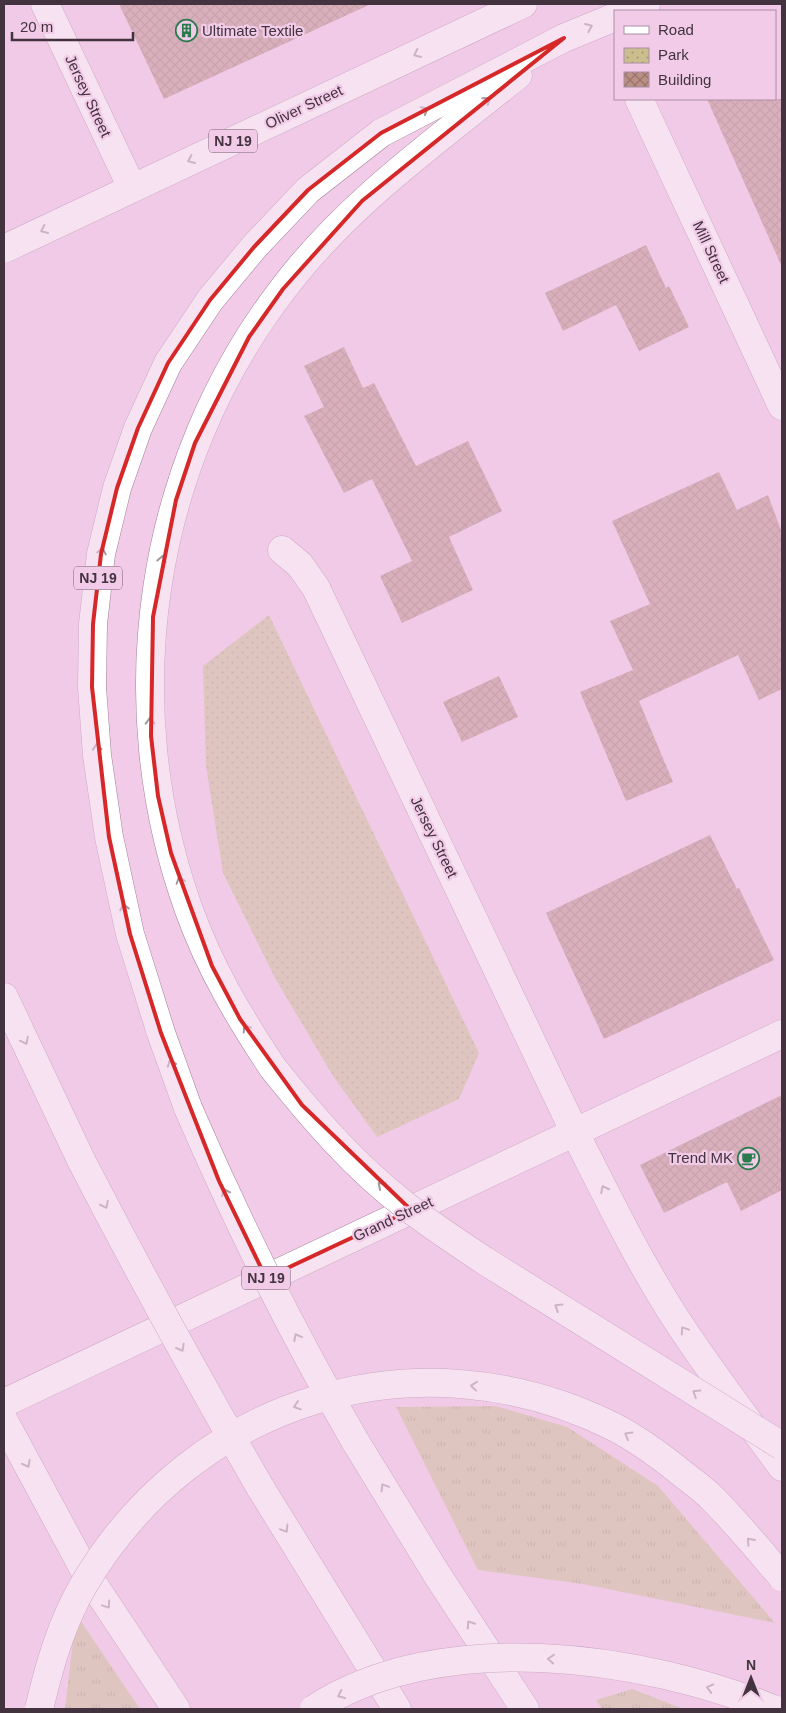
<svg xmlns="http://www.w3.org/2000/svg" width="786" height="1713" viewBox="0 0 786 1713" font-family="Helvetica,sans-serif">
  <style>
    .grass { fill: url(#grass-tufts) }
    .park { fill: url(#park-dots) }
    .building { fill: url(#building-cross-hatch) }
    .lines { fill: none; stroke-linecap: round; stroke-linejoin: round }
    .minor-casing { stroke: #a27f99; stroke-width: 29 }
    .major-casing { stroke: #a27f99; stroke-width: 29 }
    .highway-casing { stroke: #a27f99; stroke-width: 29 }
    .minor { stroke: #fff; stroke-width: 28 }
    .major { stroke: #fff; stroke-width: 28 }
    .highway { stroke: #fff; stroke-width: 28 }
    .highway-bridge-casing { stroke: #a27f99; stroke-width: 29; stroke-linecap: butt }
    .highway-bridge { stroke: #fff; stroke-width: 28 }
    .oneway { stroke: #a0999e }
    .marked { fill: none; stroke: #d62828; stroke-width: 4; stroke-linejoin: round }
    .labels { text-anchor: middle; stroke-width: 4.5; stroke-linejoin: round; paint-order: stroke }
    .shield { fill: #f1cbe7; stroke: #766171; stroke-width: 1 }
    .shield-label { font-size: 14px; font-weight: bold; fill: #42333e }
    .poi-label { font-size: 15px; fill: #42333e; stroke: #f1cbe7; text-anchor: start }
    .street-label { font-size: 15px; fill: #42333e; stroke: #f1cbe7 }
  </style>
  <defs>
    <pattern id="grass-tufts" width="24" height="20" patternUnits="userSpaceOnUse" patternTransform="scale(1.25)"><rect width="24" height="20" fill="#cbbe8e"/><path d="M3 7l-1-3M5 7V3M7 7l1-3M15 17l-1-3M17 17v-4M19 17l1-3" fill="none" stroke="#a69b75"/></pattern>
    <pattern id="park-dots" width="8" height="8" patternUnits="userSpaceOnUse" patternTransform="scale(1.25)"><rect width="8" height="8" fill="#cbbe8e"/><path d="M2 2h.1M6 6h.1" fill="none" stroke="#a69b75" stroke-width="1.8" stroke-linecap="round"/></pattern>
    <pattern id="building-cross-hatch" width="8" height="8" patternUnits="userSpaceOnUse" patternTransform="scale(1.25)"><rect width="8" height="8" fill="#ba8f84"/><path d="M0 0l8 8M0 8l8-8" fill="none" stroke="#99756d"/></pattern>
  </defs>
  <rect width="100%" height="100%" fill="#f1cbe7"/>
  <g class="grass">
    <polygon points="496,1406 567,1427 658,1486 775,1623 583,1584 478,1570 396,1407"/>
    <polygon points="76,1614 140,1709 65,1709"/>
    <polygon points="632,1689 684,1709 602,1709 596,1700"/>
  </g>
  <polygon class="park" points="269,615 479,1053 459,1099 377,1137 333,1076 275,978 223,873 206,766 203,666"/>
  <g class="building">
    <polygon points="119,4 371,4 164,99"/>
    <polygon points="707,99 782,99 782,267"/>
    <polygon points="646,245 666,288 669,286 689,327 639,351 616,305 563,331 545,293"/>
    <polygon points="344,347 363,388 374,383 416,466 468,441 502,511 449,537 473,590 402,623 380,576 412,561 372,479 344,493 304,416 324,407 304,366"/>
    <polygon points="719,472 737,510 768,495 782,533 782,689 759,700 738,655 639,701 673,782 626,801 580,692 633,670 610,621 650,604 612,521"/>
    <polygon points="499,676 518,717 462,742 443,702"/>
    <polygon points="710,835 737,889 739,888 774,960 604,1039 546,913"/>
    <polygon points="782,1095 782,1190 741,1211 727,1182 664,1213 640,1165"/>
  </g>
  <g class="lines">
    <defs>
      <g id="minor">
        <polyline points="45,4 132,188"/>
        <polyline points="639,99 782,406"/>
        <polyline points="282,550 300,565 316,588 575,1133"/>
      </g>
      <g id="major">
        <polyline points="4,249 523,4"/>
        <polyline points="4,1403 782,1034"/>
      </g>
      <g id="highway">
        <polyline points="628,11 646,4"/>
        <polyline points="4,997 82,1162"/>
        <path d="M273 1068C239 1017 210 968 189 910 114 702 148 465 283 289 347 204 435 142 518 75"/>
        <polyline points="188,1108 161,1033 130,934 109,837 97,755 92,687 93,624 101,554 117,488 138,428 168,363 210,300 254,247 308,190 381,133 564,38 615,17"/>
        <path d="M575 1133C607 1196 638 1260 676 1319 709 1370 746 1418 782 1467"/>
        <polyline points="4,1421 86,1573 176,1709"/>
        <polyline points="355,1441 436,1573 525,1709"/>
        <polyline points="260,1487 397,1709"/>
      </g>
    </defs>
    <use href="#minor" class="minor-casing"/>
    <use href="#major" class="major-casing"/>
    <use href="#highway" class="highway-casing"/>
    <use href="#minor" class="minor"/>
    <use href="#major" class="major"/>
    <use href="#highway" class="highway"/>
    <defs>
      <g id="highway-bridge">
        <path d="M273 1068C313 1118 355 1167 406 1206 432 1226 458 1243 485 1261L782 1446"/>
        <path d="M188 1108C238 1224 292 1332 355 1441"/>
        <path d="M82 1162C139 1272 198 1380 260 1487"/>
        <path d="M39 1709C49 1667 61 1624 83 1586 192 1399 418 1330 612 1426 638 1439 662 1457 684 1475 693 1482 703 1489 711 1497 736 1522 759 1550 782 1577"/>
        <path d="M314 1709C440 1627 641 1655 773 1709"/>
      </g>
    </defs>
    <use href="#highway-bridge" class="highway-bridge-casing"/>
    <use href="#highway-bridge" class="highway-bridge"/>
  </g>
  <defs><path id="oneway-chevron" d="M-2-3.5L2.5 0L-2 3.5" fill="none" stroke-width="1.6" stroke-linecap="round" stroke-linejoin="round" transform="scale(1.25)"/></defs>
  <g class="oneway">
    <use href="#oneway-chevron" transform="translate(589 27) rotate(-23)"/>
    <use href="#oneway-chevron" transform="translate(417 54) rotate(155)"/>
    <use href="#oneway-chevron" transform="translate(487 100) rotate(-39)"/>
    <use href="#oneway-chevron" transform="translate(425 110) rotate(-27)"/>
    <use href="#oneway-chevron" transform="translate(191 160) rotate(155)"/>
    <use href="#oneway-chevron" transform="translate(44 230) rotate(155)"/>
    <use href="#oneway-chevron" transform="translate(102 551) rotate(-78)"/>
    <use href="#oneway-chevron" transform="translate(162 559) rotate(-79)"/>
    <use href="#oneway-chevron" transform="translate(150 721) rotate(-91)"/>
    <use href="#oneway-chevron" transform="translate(97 747) rotate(-94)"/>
    <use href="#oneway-chevron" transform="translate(180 880) rotate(-108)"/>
    <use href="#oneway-chevron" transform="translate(124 907) rotate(-102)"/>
    <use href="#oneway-chevron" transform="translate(246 1028) rotate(-124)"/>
    <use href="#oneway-chevron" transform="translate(25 1041) rotate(64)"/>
    <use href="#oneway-chevron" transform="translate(171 1063) rotate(-110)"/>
    <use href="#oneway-chevron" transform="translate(381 1185) rotate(-139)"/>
    <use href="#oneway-chevron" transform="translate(604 1189) rotate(-117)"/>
    <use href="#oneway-chevron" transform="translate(225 1192) rotate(-115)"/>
    <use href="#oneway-chevron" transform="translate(105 1205) rotate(63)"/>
    <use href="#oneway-chevron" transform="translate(558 1307) rotate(-148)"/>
    <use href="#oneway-chevron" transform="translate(684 1330) rotate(-124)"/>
    <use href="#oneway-chevron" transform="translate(297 1337) rotate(-118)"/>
    <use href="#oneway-chevron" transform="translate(181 1348) rotate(61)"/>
    <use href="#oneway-chevron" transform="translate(474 1386) rotate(-174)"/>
    <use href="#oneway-chevron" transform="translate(696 1393) rotate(-148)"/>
    <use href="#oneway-chevron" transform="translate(297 1406) rotate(161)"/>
    <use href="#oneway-chevron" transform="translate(628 1435) rotate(-149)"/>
    <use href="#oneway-chevron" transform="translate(27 1464) rotate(62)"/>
    <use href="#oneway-chevron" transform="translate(384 1487) rotate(-121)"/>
    <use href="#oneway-chevron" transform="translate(285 1529) rotate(58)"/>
    <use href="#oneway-chevron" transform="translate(750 1541) rotate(-132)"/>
    <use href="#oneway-chevron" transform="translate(107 1605) rotate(56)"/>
    <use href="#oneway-chevron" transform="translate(470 1624) rotate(-123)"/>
    <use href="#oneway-chevron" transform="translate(551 1659) rotate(-175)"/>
    <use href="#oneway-chevron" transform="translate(710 1688) rotate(-165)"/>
    <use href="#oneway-chevron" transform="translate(341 1695) rotate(155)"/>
  </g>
  <path d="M0 0H786V1713H0ZM564 38 362 201 283 289 249 337 195 443 176 500 153 617 151 736 158 796 171 853 212 966 240 1019 302 1105 411 1210 266 1278 219 1181 161 1033 130 934 109 837 92 687 93 624 101 554 117 488 138 428 168 363 210 300 254 247 308 190 381 133Z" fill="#f1cbe7" fill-opacity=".55" fill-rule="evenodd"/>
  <path class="marked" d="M564 38 362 201 283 289 249 337 195 443 176 500 153 617 151 736 158 796 171 853 212 966 240 1019 302 1105 411 1210 266 1278 219 1181 161 1033 130 934 109 837 92 687 93 624 101 554 117 488 138 428 168 363 210 300 254 247 308 190 381 133Z"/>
  <defs>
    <symbol id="building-ring" viewBox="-11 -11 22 22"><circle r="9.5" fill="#f1cbe7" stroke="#297b4d" stroke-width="1.5"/><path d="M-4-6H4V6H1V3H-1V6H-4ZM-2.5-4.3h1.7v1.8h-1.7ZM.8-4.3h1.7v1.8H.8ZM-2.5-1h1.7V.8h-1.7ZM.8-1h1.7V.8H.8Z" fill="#297b4d"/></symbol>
    <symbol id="cafe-ring" viewBox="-11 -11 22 22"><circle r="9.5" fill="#f1cbe7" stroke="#297b4d" stroke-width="1.5"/><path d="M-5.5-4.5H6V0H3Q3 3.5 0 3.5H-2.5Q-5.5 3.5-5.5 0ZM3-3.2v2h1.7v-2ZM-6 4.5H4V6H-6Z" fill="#297b4d"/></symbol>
  </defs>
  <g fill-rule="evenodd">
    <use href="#building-ring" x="174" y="18" width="25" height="25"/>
    <use href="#cafe-ring" x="736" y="1146" width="25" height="25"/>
  </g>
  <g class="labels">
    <g class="shield">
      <rect x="209" y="129.5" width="48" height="23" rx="4"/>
      <rect x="74" y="566.5" width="48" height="23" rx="4"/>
      <rect x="242" y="1266.5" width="48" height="23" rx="4"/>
    </g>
    <g class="shield-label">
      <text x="233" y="146">NJ 19</text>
      <text x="98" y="583">NJ 19</text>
      <text x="266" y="1283">NJ 19</text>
    </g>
    <g class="poi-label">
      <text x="202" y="36">Ultimate Textile</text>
      <text x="733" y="1163" text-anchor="end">Trend MK</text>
    </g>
    <g class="street-label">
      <text transform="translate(88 96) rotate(65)" y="5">Jersey Street</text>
      <text transform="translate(304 107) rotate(-25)" y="5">Oliver Street</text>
      <text transform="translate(711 252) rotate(65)" y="5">Mill Street</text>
      <text transform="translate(434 837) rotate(64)" y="5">Jersey Street</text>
      <text transform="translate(393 1219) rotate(-25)" y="5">Grand Street</text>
    </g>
  </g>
  <rect width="786" height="1713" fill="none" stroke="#42333e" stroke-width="10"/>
  <rect x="614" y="10" width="162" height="90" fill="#f1cbe7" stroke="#ab8ea3"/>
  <rect x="624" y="26" width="25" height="8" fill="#ffffff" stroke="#ab8ea3"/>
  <text x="658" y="35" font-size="15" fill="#42333e">Road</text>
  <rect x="624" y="48" width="25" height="15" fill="url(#park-dots)" stroke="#ab8ea3"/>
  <text x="658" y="60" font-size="15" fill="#42333e">Park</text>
  <rect x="624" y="72" width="25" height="15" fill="url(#building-cross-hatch)" stroke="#ab8ea3"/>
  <text x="658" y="85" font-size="15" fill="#42333e">Building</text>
  <g transform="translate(751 1678)" stroke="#f1cbe7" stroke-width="4" paint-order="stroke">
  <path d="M0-4L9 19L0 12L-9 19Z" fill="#42333e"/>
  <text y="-8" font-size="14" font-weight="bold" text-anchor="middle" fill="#42333e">N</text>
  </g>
  <path d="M12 32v8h121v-8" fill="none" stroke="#42333e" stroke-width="2.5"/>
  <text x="20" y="32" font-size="15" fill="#42333e" stroke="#f1cbe7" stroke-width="4" paint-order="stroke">20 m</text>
</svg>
